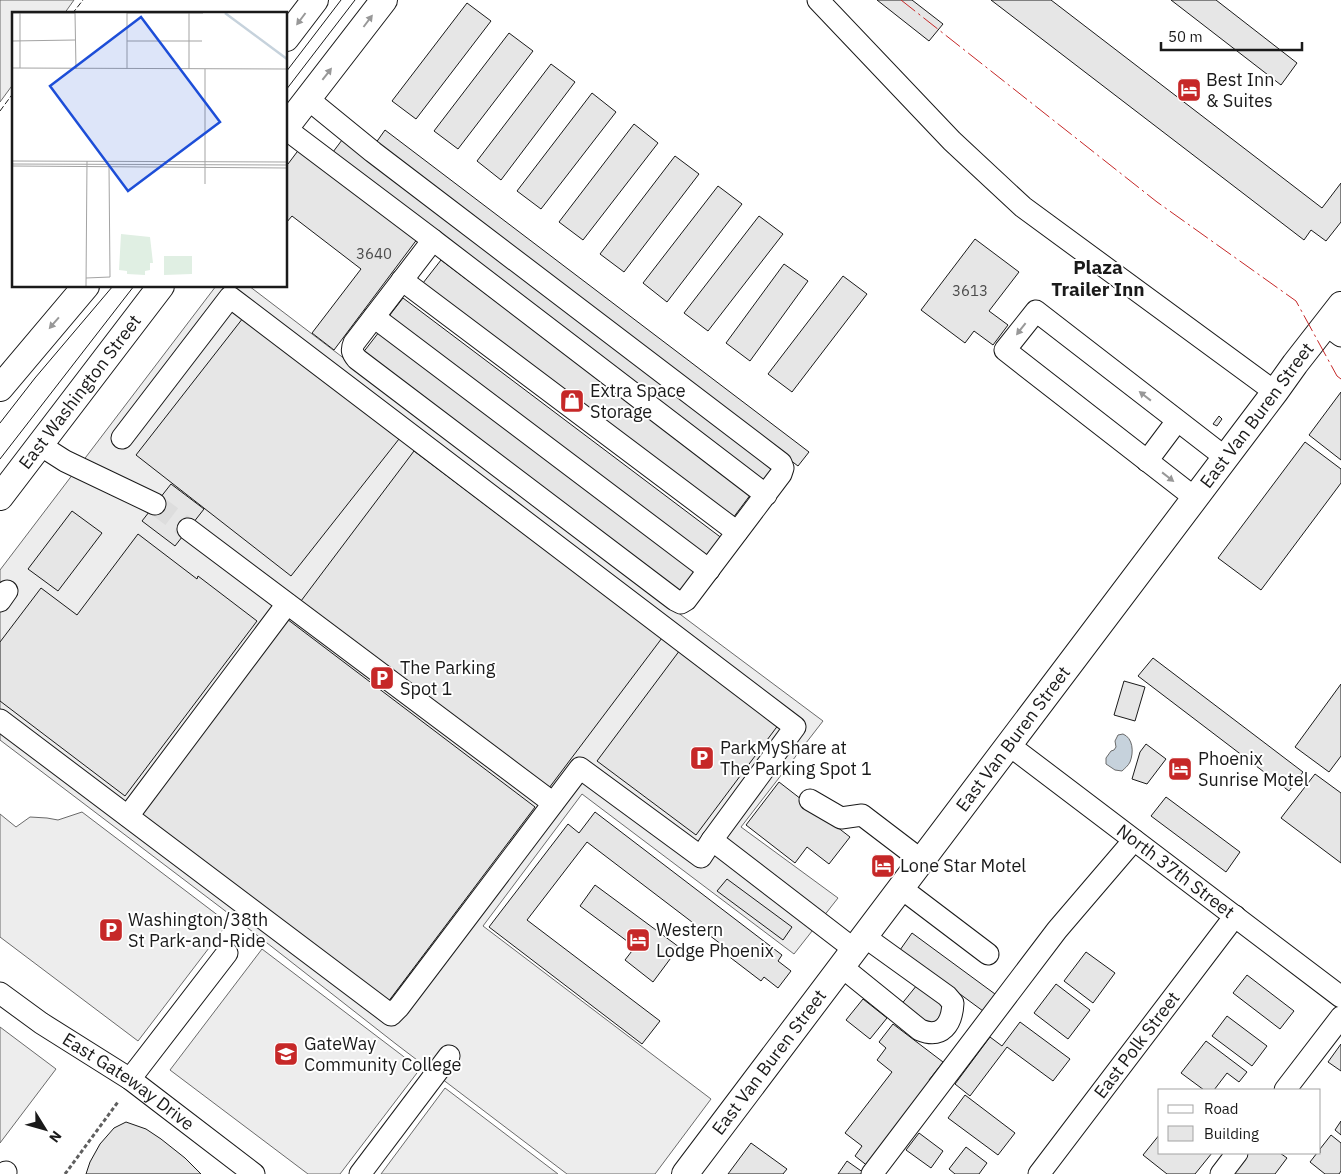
<svg xmlns="http://www.w3.org/2000/svg" width="1341" height="1174" viewBox="0 0 1341 1174" font-family="'IBM Plex Sans',sans-serif">
  <style>
    .parking { fill: #ededed; stroke: #6a6a6a }
    .water { fill: #c6d2dc; stroke: #6a6a6a }
    .building { fill: #e6e6e6; stroke: #1a1a1a }
    .lines { fill: none; stroke-linecap: round; stroke-linejoin: round }
    .minor-tunnel { stroke: #ddd; stroke-width: 21; stroke-dasharray: 21 11; stroke-linecap: butt }
    .minor-casing { stroke: #1a1a1a; stroke-width: 23 }
    .major-casing { stroke: #1a1a1a; stroke-width: 28 }
    .path { stroke: #5f5f5f; stroke-width: 3; stroke-dasharray: 4 2.5; stroke-linecap: butt }
    .minor { stroke: #fff; stroke-width: 21 }
    .major { stroke: #fff; stroke-width: 26 }
    .tram { stroke: #1a1a1a; stroke-width: 1 }
    .fence { stroke: #1a1a1a; stroke-width: 1; stroke-dasharray: 6 2.5; stroke-linecap: butt }
    .power { stroke: #c62828; stroke-width: 1; stroke-dasharray: 18 4 2.5 4; stroke-linecap: butt }
    .oneway { fill: #989898 }
    .labels { text-anchor: middle; stroke-width: 4; stroke-linejoin: round; paint-order: stroke }
    .number-label { font-size: 15px; fill: #4d4d4d }
    .poi-label { font-size: 18px; fill: #1a1a1a; stroke: #fff; text-anchor: start }
    .street-label { font-size: 18px; fill: #1a1a1a; stroke: #fff }
    .neighbourhood-label { font-size: 19px; font-weight: bold; fill: #1a1a1a; stroke: #fff }
    .inset-river { fill: none; stroke: #c6d2dc; stroke-width: 2.5 }
    .inset-road { fill: none; stroke: #a3a3a3; stroke-width: 1 }
    .view { fill: #1d4ed8; fill-opacity: 0.15; stroke: #1d4ed8; stroke-width: 2.5 }
    .inset-edge { fill: none; stroke: #1a1a1a; stroke-width: 2.5 }
  </style>
  <rect width="100%" height="100%" fill="#fff"/>
  <g class="parking">
    <polygon points="0,0 74,0 64,14 14,14 14,83 0,102"/>
    <polygon points="216,286 249,286 685,618 823,721 741,827 838,898 794,954 582,794 483,926 711,1099 655,1174 567,1174 396,1044 253,932 0,740 0,570"/>
    <polygon points="82,812 228,923 138,1041 0,937 0,814 16,827 30,817 47,818 58,820"/>
    <polygon points="262,949 420,1069 340,1174 308,1174 170,1070"/>
    <polygon points="0,1027 56,1069 0,1143"/>
    <polygon points="445,1088 558,1174 381,1174"/>
  </g>
  <path class="water" d="M1123 734C1133 738 1134 752 1130 762 1128 766 1125 768 1122 771L1115 770 1106 764V758L1111 751 1114 750 1116 747 1115 741 1118 735Z"/>
  <g class="building">
    <polygon points="877,0 912,0 943,24 929,41"/>
    <polygon points="991,0 1051,0 1322,208 1341,183 1341,222 1326,241 1311,230 1304,240"/>
    <polygon points="1171,0 1216,0 1297,63 1281,85"/>
    <polygon points="467,3 491,21 416,119 392,101"/>
    <polygon points="509,33 533,51 458,149 434,131"/>
    <polygon points="551,64 575,82 501,180 477,161"/>
    <polygon points="592,93 616,112 541,209 517,191"/>
    <polygon points="634,124 658,143 583,240 559,222"/>
    <polygon points="385,130 809,452 798,466 373,147"/>
    <polygon points="345,136 777,470 764,486 330,156"/>
    <polygon points="300,148 418,238 334,350 312,333 361,269 292,216 286,223 286,163 288,164"/>
    <polygon points="675,156 699,174 624,272 600,254"/>
    <polygon points="718,186 742,204 667,302 643,283"/>
    <polygon points="759,216 783,234 708,331 684,313"/>
    <polygon points="975,239 1019,272 989,311 1008,325 993,345 974,331 965,343 921,310"/>
    <polygon points="441,260 751,494 733,518 423,283"/>
    <polygon points="784,264 808,281 750,361 726,343"/>
    <polygon points="843,276 867,294 792,392 768,374"/>
    <polygon points="403,298 723,539 706,562 386,320"/>
    <polygon points="243,318 399,439 291,576 136,455"/>
    <polygon points="379,332 698,573 681,595 362,354"/>
    <polygon points="1341,392 1341,460 1309,435"/>
    <polygon points="1219,416 1222,419 1217,426 1213,424"/>
    <polygon points="1305,442 1341,469 1341,483 1261,590 1218,558"/>
    <polygon points="414,451 662,638 549,788 301,601"/>
    <polygon points="171,484 204,509 175,546 142,521"/>
    <polygon points="72,511 102,533 58,591 28,569"/>
    <polygon points="138,534 197,579 198,576 257,621 125,796 0,701 0,642 41,588 77,615"/>
    <polygon points="287,619 535,807 388,1002 140,814"/>
    <polygon points="680,650 779,724 696,835 597,761"/>
    <polygon points="1153,658 1303,772 1289,791 1138,676"/>
    <polygon points="1124,681 1145,687 1135,721 1114,715"/>
    <polygon points="1341,684 1341,756 1329,772 1295,747"/>
    <polygon points="1146,744 1166,759 1147,784 1132,779 1140,752"/>
    <polygon points="1315,774 1341,793 1341,863 1281,818"/>
    <polygon points="779,782 850,837 829,864 807,847 795,863 746,825"/>
    <polygon points="1166,797 1240,852 1226,872 1151,816"/>
    <polygon points="595,812 782,955 778,961 791,971 778,988 764,977 761,981 727,955 730,951 587,842 527,920 660,1021 642,1044 489,927 568,824 579,833"/>
    <polygon points="727,879 792,927 783,940 717,891"/>
    <polygon points="595,885 679,947 653,982 625,960 635,947 580,906"/>
    <polygon points="912,933 995,994 983,1011 900,950"/>
    <polygon points="1086,952 1115,973 1093,1003 1064,981"/>
    <polygon points="1247,975 1294,1011 1280,1029 1233,993"/>
    <polygon points="1056,984 1090,1010 1068,1039 1034,1013"/>
    <polygon points="917,985 947,1007 930,1029 900,1006"/>
    <polygon points="863,999 887,1018 870,1039 846,1020"/>
    <polygon points="1227,1016 1267,1046 1252,1066 1212,1036"/>
    <polygon points="1020,1022 1070,1059 1053,1081 1007,1047 970,1096 955,1084 990,1037 1002,1046"/>
    <polygon points="893,1024 943,1062 929,1080 933,1083 869,1167 855,1156 862,1146 845,1133 892,1072 877,1060 886,1048 879,1042"/>
    <polygon points="1206,1041 1247,1072 1239,1082 1227,1073 1214,1090 1204,1090 1181,1073"/>
    <polygon points="1341,1044 1341,1071 1328,1062"/>
    <polygon points="965,1095 1015,1133 998,1155 948,1118"/>
    <polygon points="1341,1121 1341,1135 1335,1130"/>
    <polygon points="126,1122 146,1129 161,1139 185,1158 201,1174 86,1174 90,1162 100,1144 114,1128"/>
    <polygon points="919,1133 943,1151 931,1168 906,1150"/>
    <polygon points="1160,1134 1160,1153 1212,1153 1195,1174 1167,1174 1143,1155"/>
    <polygon points="1331,1135 1341,1143 1341,1171 1339,1174 1325,1174 1310,1162 1317,1153 1320,1153 1320,1149"/>
    <polygon points="751,1143 787,1169 783,1174 728,1174"/>
    <polygon points="966,1147 987,1163 979,1174 955,1174 949,1169"/>
    <polygon points="1244,1153 1280,1153 1287,1158 1275,1174 1235,1174 1230,1170"/>
    <polygon points="847,1161 864,1173 863,1174 838,1174"/>
  </g>
  <g class="lines">
    <polyline class="minor-tunnel" points="155,504 188,529"/>
    <defs>
      <g id="minor">
        <polyline points="818,0 952,141 1023,207 1275,392"/>
        <path d="M308 99 373 152 781 463 783 468 781 474 686 600 681 603 675 600 357 359C352 353 351 350 354 343L433 240 766 495"/>
        <polyline points="286,129 433,240"/>
        <polyline points="402,280 737,532"/>
        <polyline points="374,317 709,570"/>
        <polyline points="1326,325 1341,336"/>
        <polyline points="122,438 230,297 795,727 712,840 855,950"/>
        <polyline points="40,445 65,461 155,504"/>
        <polyline points="1147,461 1177,421"/>
        <polyline points="1195,498 1005,350 1036,311 1226,458"/>
        <polyline points="188,529 553,803"/>
        <polyline points="0,601 7,591"/>
        <polyline points="0,720 391,1015 399,1007 580,768 701,857 712,840"/>
        <path id="s1" d="M1009 745 1341 997"/>
        <polyline points="810,800 841,818 862,815 921,860"/>
        <polyline points="128,816 287,604"/>
        <polyline points="901,888 988,954"/>
        <path d="M842 967 920 1030C942 1039 952 1024 953 1003L947 996 865 937"/>
        <path id="s2" d="M0 993 41 1023 130 1079 254 1174"/>
        <polyline points="130,1079 227,953"/>
        <polyline points="1285,1090 1341,1017"/>
        <polyline points="5,1174 6,1172"/>
        <polyline points="360,1174 449,1056"/>
        <polyline points="872,1174 1057,930 1134,840"/>
        <path id="s3" d="M1039 1174 1235 916"/>
        <polyline points="1221,1174 1237,1153"/>
      </g>
      <g id="major">
        <polyline points="286,38 315,0"/>
        <polyline points="286,127 384,0"/>
        <polyline points="0,388 86,286"/>
        <path id="s4" d="M0 497 161 286"/>
        <path id="s5" d="M685 1174 1275 392 1295 364 1341 305"/>
      </g>
    </defs>
    <use href="#minor" class="minor-casing"/>
    <use href="#major" class="major-casing"/>
    <polyline class="path" points="65,1174 118,1102"/>
    <use href="#minor" class="minor"/>
    <use href="#major" class="major"/>
    <g class="tram">
      <polyline points="286,72 341,0"/>
      <polyline points="286,90 355,0"/>
      <polyline points="0,423 35,378 113,286"/>
      <polyline points="0,459 134,286"/>
    </g>
    <g class="fence">
      <polyline points="72,14 83,0"/>
      <polyline points="0,111 14,92"/>
    </g>
    <polyline class="power" points="901,0 1157,202 1296,301 1337,376 1341,379"/>
  </g>
  <defs><path id="oneway-solid" d="M-6-.8H1V-3.2L6.5 0L1 3.2V.8H-6Z" transform="scale(1.25)"/></defs>
  <g class="oneway">
    <use href="#oneway-solid" transform="translate(301 19) rotate(127)"/>
    <use href="#oneway-solid" transform="translate(368 21) rotate(-53)"/>
    <use href="#oneway-solid" transform="translate(327 74) rotate(-52)"/>
    <use href="#oneway-solid" transform="translate(54 323) rotate(131)"/>
    <use href="#oneway-solid" transform="translate(1021 329) rotate(128)"/>
    <use href="#oneway-solid" transform="translate(1145 396) rotate(-142)"/>
    <use href="#oneway-solid" transform="translate(1168 477) rotate(38)"/>
  </g>
  <defs>
    <symbol id="hotel-square" viewBox="-11 -11 22 22"><rect x="-9" y="-9" width="18" height="18" rx="4" fill="#c62828" stroke="#fff"/><path d="M-6-4.5h1.5V1H6V5H4.5V3h-9V5H-6ZM-4 0a1.8 1.8 0 1 1 3.6 0ZM.5 0V-2.5h3Q6-2.5 6 0Z" fill="#fff"/></symbol>
    <symbol id="shop-square" viewBox="-11 -11 22 22"><rect x="-9" y="-9" width="18" height="18" rx="4" fill="#c62828" stroke="#fff"/><path d="M-5-2.5h2.3a2.7 3.5 0 0 1 5.4 0H5L5.5 6h-11ZM-1.5-2.5h3a1.5 2.3 0 0 0-3 0Z" fill="#fff"/></symbol>
    <symbol id="parking-square" viewBox="-11 -11 22 22"><rect x="-9" y="-9" width="18" height="18" rx="4" fill="#c62828" stroke="#fff"/><path d="M-3.5-5.5H1a3.5 3.5 0 0 1 0 7H-1V5.5H-3.5ZM-1-3.4V-.6H.8a1.4 1.4 0 0 0 0-2.8Z" fill="#fff"/></symbol>
    <symbol id="university-square" viewBox="-11 -11 22 22"><rect x="-9" y="-9" width="18" height="18" rx="4" fill="#c62828" stroke="#fff"/><path d="M0-5L7-2L0 1L-7-2ZM-4 1L0 2.5L4 1V4Q0 6-4 4Z" fill="#fff"/></symbol>
  </defs>
  <g fill-rule="evenodd">
    <use href="#hotel-square" x="1175" y="76" width="28" height="28"/>
    <use href="#shop-square" x="558" y="387" width="28" height="28"/>
    <use href="#parking-square" x="368" y="664" width="28" height="28"/>
    <use href="#parking-square" x="688" y="744" width="28" height="28"/>
    <use href="#hotel-square" x="1166" y="755" width="28" height="28"/>
    <use href="#hotel-square" x="869" y="852" width="28" height="28"/>
    <use href="#parking-square" x="97" y="916" width="28" height="28"/>
    <use href="#hotel-square" x="624" y="926" width="28" height="28"/>
    <use href="#university-square" x="272" y="1040" width="28" height="28"/>
  </g>
  <g class="labels">
    <g class="number-label">
      <text x="374" y="259">3640</text>
      <text x="970" y="296">3613</text>
    </g>
    <g class="poi-label">
      <text x="1206" y="86">Best Inn<tspan x="1206" dy="21">&amp; Suites</tspan></text>
      <text x="590" y="397">Extra Space<tspan x="590" dy="21">Storage</tspan></text>
      <text x="400" y="674">The Parking<tspan x="400" dy="21">Spot 1</tspan></text>
      <text x="720" y="754">ParkMyShare at<tspan x="720" dy="21">The Parking Spot 1</tspan></text>
      <text x="1198" y="765">Phoenix<tspan x="1198" dy="21">Sunrise Motel</tspan></text>
      <text x="900" y="872">Lone Star Motel</text>
      <text x="128" y="926">Washington/38th<tspan x="128" dy="21">St Park-and-Ride</tspan></text>
      <text x="656" y="936">Western<tspan x="656" dy="21">Lodge Phoenix</tspan></text>
      <text x="304" y="1050">GateWay<tspan x="304" dy="21">Community College</tspan></text>
    </g>
    <g class="street-label">
      <text dy="6" stroke="none"><textPath href="#s4" startOffset="132">East Washington Street</textPath></text>
      <text dy="6" stroke="none"><textPath href="#s5" startOffset="950">East Van Buren Street</textPath></text>
      <text dy="6" stroke="none"><textPath href="#s5" startOffset="545">East Van Buren Street</textPath></text>
      <text dy="6" stroke="none"><textPath href="#s1" startOffset="209">North 37th Street</textPath></text>
      <text dy="6" stroke="none"><textPath href="#s3" startOffset="162">East Polk Street</textPath></text>
      <text dy="6" stroke="none"><textPath href="#s5" startOffset="140">East Van Buren Street</textPath></text>
      <text dy="6" stroke="none"><textPath href="#s2" startOffset="156">East Gateway Drive</textPath></text>
    </g>
    <g class="neighbourhood-label">
      <text x="1098" y="274">Plaza<tspan x="1098" dy="22">Trailer Inn</tspan></text>
    </g>
  </g>
  <g transform="translate(12 12)">
    <rect width="275" height="275" fill="#fff"/>
    <path d="M109 222 138 225 141 251H138V258L133 259V263L115 262V259L107 258ZM152 244H180V262L152 263Z" fill="#e0efe3"/>
    <path class="inset-river" d="M213 1 275 47"/>
    <path class="inset-road" d="M0 1H63M8 1V56M63 1 64 57M115 1H191M0 29 63 28M115 29H190M0 56 275 57M115 57V1M177 57V1M193 57V172M0 149 275 150M0 152 275 153M0 154 275 156M74 266 98 265 97 154M74 274 75 149"/>
    <path class="view" d="M129 5 208 110 116 179 38 74Z"/>
    <rect width="275" height="275" class="inset-edge"/>
  </g>
  <rect x="1158" y="1089" width="162" height="65" fill="#ffffff" stroke="#a3a3a3"/>
  <rect x="1168" y="1105" width="25" height="8" fill="#ffffff" stroke="#a3a3a3"/>
  <text x="1204" y="1114" font-size="15" fill="#1a1a1a">Road</text>
  <rect x="1168" y="1126" width="25" height="15" fill="#e6e6e6" stroke="#a3a3a3"/>
  <text x="1204" y="1139" font-size="15" fill="#1a1a1a">Building</text>
  <g transform="translate(45 1129) rotate(127)" stroke="#ffffff" stroke-width="4" paint-order="stroke">
  <path d="M0-4L9 19L0 12L-9 19Z" fill="#1a1a1a"/>
  <text y="-8" font-size="14" font-weight="bold" text-anchor="middle" fill="#1a1a1a">N</text>
  </g>
  <path d="M1161 42v8h141v-8" fill="none" stroke="#1a1a1a" stroke-width="2.5"/>
  <text x="1168" y="42" font-size="15" fill="#1a1a1a" stroke="#ffffff" stroke-width="4" paint-order="stroke">50 m</text>
</svg>
